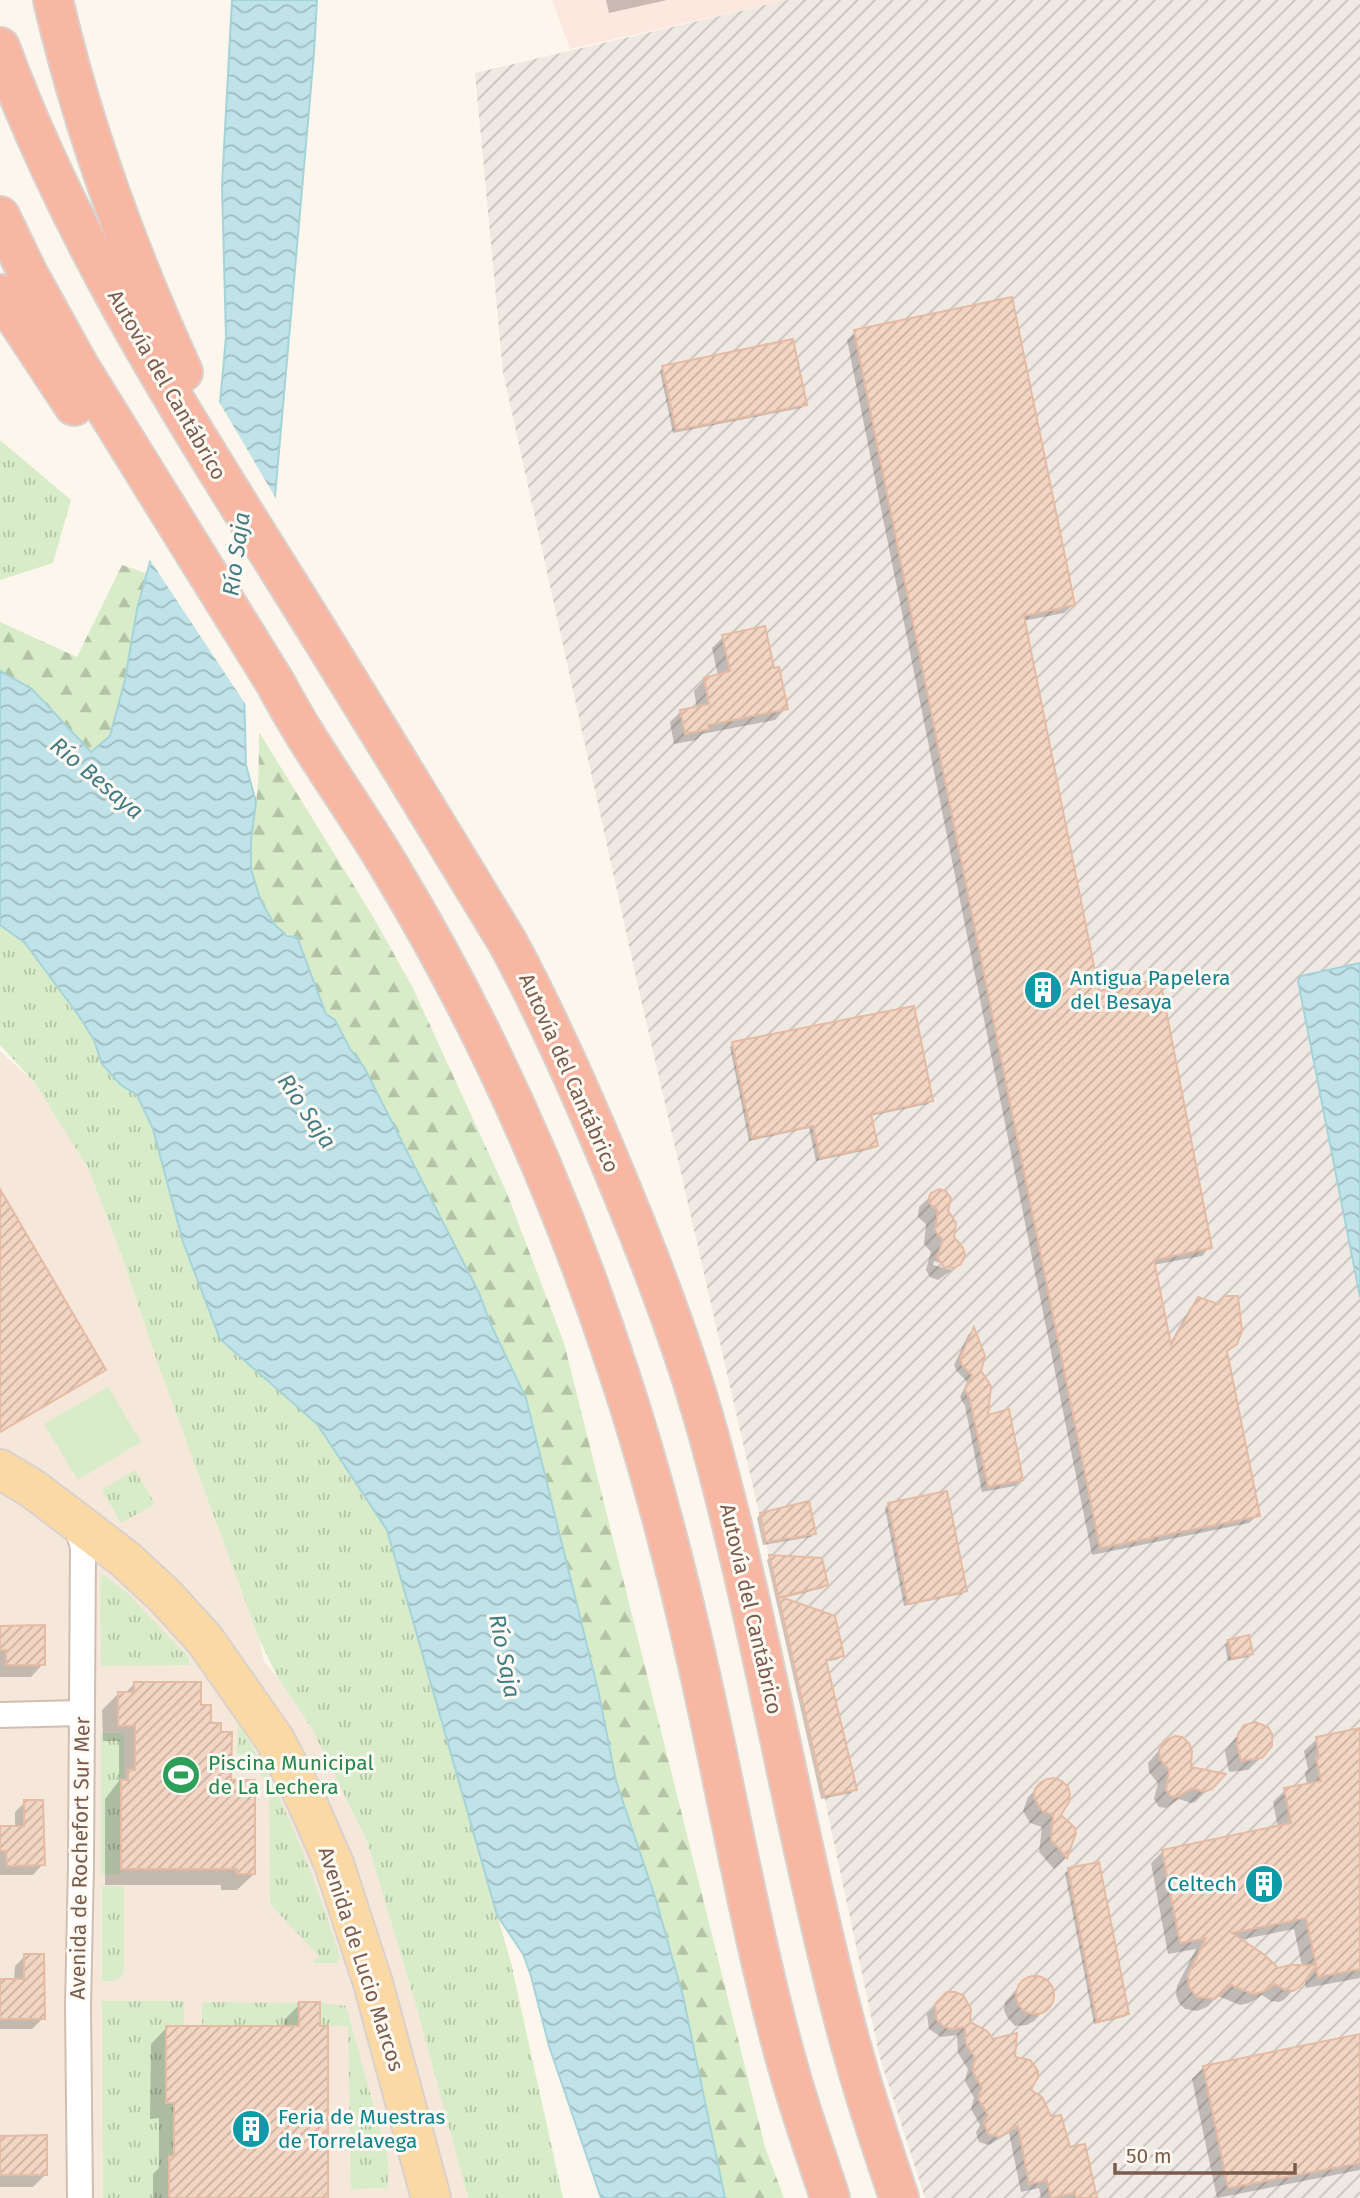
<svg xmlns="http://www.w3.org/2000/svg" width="1360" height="2198" viewBox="0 0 1360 2198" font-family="'Fira Sans',sans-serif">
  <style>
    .residential { fill: #f5e8da }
    .commercial { fill: #fde8e0 }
    .industrial { fill: url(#industrial-furrows) }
    .grass { fill: url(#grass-tufts) }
    .forest { fill: url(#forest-firs) }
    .pitch { fill: #d8ecc9 }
    .water { fill: url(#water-waves); stroke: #a5d3da; stroke-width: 2 }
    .pier { fill: #fdf6ec }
    .shadow { fill: #0003; fill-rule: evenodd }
    .building { fill: url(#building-hatch); stroke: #e6bba3; stroke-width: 2; fill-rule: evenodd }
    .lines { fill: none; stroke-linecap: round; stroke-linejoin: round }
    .minor-casing { stroke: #d1beb0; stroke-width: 28 }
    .primary-casing { stroke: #dad1cd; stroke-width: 42 }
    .motorway-casing { stroke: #dad1cd; stroke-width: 42 }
    .minor { stroke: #fff; stroke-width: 24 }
    .primary { stroke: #fbd9a5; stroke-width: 38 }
    .motorway { stroke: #f7b7a3; stroke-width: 38 }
    .labels { text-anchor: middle; stroke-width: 6; stroke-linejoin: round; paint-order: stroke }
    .street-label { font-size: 21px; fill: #7a5c4d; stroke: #fffaf3 }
    .culture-label { font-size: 21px; fill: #0d838f; stroke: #fffaf3; text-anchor: start }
    .leisure-label { font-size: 21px; fill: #27864d; stroke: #fffaf3; text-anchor: start }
    .water-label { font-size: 23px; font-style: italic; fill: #437c86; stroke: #fffaf3 }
  </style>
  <defs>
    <pattern id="industrial-furrows" width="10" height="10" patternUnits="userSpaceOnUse" patternTransform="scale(1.75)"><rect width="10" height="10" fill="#efe9e4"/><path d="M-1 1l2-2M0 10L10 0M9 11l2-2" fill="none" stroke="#c7c0bb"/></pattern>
    <pattern id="grass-tufts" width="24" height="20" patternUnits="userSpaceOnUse" patternTransform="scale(1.75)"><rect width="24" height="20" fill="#d8ecc9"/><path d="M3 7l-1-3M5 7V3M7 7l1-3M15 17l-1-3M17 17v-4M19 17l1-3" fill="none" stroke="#b4c2a5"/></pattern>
    <pattern id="forest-firs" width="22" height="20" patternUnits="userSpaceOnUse" patternTransform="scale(1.75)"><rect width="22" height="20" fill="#d8ecc9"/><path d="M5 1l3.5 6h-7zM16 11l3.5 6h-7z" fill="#b4c2a5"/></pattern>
    <pattern id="water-waves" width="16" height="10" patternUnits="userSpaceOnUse" patternTransform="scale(1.75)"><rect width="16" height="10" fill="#bfe3e8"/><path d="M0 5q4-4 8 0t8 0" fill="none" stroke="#a0bbbe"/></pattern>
    <pattern id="building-hatch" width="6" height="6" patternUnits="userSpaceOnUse" patternTransform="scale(1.75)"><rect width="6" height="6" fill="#f3d5c3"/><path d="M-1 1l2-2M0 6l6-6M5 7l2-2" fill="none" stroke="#cab0a1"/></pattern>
  </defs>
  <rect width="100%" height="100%" fill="#fdf6ec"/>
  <polygon class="residential" points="0,1051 34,1082 88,1168 121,1254 160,1370 259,1639 264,1661 278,1678 312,1729 367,1841 417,2009 468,2198 0,2198"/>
  <polygon class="commercial" points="552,0 787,0 570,49"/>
  <polygon class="industrial" points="787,0 1360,0 1360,2198 925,2198 880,2058 824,1796 638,986 503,372 475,73"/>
  <g class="grass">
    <polygon points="0,440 71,500 53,563 0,580"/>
    <polygon points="0,876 94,1040 102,1064 121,1085 137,1095 153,1129 183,1242 220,1339 317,1424 387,1530 511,1963 563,2198 468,2198 417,2009 367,1841 312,1729 278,1678 259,1639 160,1370 121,1254 88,1168 34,1082 0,1045"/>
    <polygon points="135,1470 155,1504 121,1523 102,1490"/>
    <polygon points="104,1575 128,1594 189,1658 189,1665 101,1666 100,1578"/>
    <path d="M238 1723C284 1796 314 1875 340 1957L337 1963H313L319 1956 270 1904 269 1787 250 1757 246 1754H237Z"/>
    <polygon points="101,1733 124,1733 124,1780 121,1781 121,1874 101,1875"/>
    <path d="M102 1886H124V1972C118 1982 112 1981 102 1981Z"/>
    <polygon points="102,2001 184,2001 184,2025 166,2026 166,2103 174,2103 174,2156 169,2156 169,2198 103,2198"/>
    <polygon points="202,2002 320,2003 346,2006 388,2158 388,2188 351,2189 348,2026 202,2026"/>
  </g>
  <g class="forest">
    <polygon points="122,565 148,574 137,609 125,680 110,736 92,752 32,689 0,671 0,622 77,657"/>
    <path d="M259 732 372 915 412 986 506 1191 564 1343 765 2147 784 2198H725L683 1996 656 1900 616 1781 599 1694 526 1398 491 1325 479 1293 364 1067 349 1049 335 1021 326 1015 297 937C270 933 254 893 251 869 248 847 253 824 256 803 259 779 259 756 259 732Z"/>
  </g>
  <polygon class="pitch" points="108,1387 141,1442 78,1480 44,1424"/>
  <g class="water">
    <polygon points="232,0 317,0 314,53 274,508 244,688 246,765 256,802 251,840 251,869 260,899 274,924 287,936 297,937 326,1014 335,1020 350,1049 364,1067 479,1293 491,1325 526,1398 599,1694 616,1781 656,1900 683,1996 725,2198 601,2198 549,2046 531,1976 523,1954 497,1915 387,1530 317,1424 220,1339 183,1242 153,1129 137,1095 121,1085 102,1064 94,1040 79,1016 25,943 0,925 0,671 32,689 91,752 110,736 125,680 137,609 153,551 218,425 226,337 222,185"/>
    <polygon points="1360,963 1360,1297 1298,981 1301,976"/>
  </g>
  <polygon class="pier" points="218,400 278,502 266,588 249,654 248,708 148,557 174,481 214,424"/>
  <g class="shadow">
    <polygon points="606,0 667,0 609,13"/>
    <polygon points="855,332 1073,605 1064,613 1023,621 1098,993 1210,1247 1202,1256 1153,1265 1169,1345 1190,1308 1199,1299 1236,1343 1226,1353 1258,1515 1249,1523 1092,1555 847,340"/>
    <polygon points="663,368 805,404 801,408 673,433 660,371"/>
    <polygon points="723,637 773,670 786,708 775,720 702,734 696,740 674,744 670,722 681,711 697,708 694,691 705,679 718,676 712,648"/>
    <polygon points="733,1043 931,1100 928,1104 870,1116 876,1146 872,1149 816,1161 809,1128 749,1141 730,1047"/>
    <polygon points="932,1195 946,1211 959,1263 953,1270 953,1267 934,1261 933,1265 952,1270 938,1280 930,1277 926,1270 931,1252 924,1244 926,1224 918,1217 919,1207"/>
    <polygon points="973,1330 986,1417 1021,1480 1015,1486 982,1492 965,1406 960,1397 967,1382 957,1371 954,1365 968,1335"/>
    <polygon points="889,1504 965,1591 961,1594 904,1606 885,1508"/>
    <polygon points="761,1514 814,1533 811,1537 763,1545 757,1518"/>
    <polygon points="770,1557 826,1585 823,1588 780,1599 842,1655 839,1659 825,1662 855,1789 851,1793 821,1799 767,1560"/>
    <polygon points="0,1627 43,1664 31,1677 0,1677"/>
    <polygon points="1229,1641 1251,1653 1248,1657 1228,1661 1225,1645"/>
    <polygon points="134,1684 199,1707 229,1782 254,1874 237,1890 221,1890 221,1885 105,1885 105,1799 119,1781 119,1741 103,1741 102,1710 119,1693 125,1693"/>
    <polygon points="1245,1726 1265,1754 1248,1770 1229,1772 1225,1751"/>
    <path d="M1360 1730V1978L1306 1988 1304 1978 1285 1999 1279 2002 1271 2001 1262 1995 1249 2003 1240 2005 1218 1996 1207 2007 1197 2011 1185 2009 1179 2003 1176 1995 1177 1986 1196 1949 1168 1954 1151 1863 1163 1851 1278 1828 1273 1802 1285 1790 1307 1786 1305 1772 1308 1769 1304 1751 1317 1739ZM1294 1929 1302 1966 1277 1970 1239 1940Z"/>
    <polygon points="1167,1741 1189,1768 1223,1775 1195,1802 1191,1803 1179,1799 1166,1808 1159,1807 1154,1799 1158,1783 1149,1772 1148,1763"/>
    <polygon points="1041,1784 1059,1815 1074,1833 1066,1857 1054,1869 1039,1852 1042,1827 1030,1823 1023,1811 1028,1797"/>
    <polygon points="25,1802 43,1864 33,1875 0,1875 0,1828 15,1828 15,1812"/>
    <polygon points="1068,1870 1127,2014 1124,2017 1094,2024 1065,1873"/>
    <polygon points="25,1956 43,2018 32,2029 0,2029 0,1981 14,1981 15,1966"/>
    <polygon points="1030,1978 1038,1978 1049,1982 1053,1994 1052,2002 1034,2021 1027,2025 1015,2026 1007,2017 1004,2010 1005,2002 1023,1982"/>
    <polygon points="948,1994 968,2023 1013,2058 1029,2090 1069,2149 1095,2198 1041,2198 1039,2188 1021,2192 1009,2133 989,2145 979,2142 976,2132 980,2125 971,2109 974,2098 965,2081 968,2069 958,2053 957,2035 941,2037 929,2029 927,2014"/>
    <polygon points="300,2004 327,2198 153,2198 153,2174 159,2168 159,2118 150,2119 151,2044 167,2027 284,2028 284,2020"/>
    <polygon points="1360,2036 1360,2170 1217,2198 1192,2079 1204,2067"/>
    <polygon points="0,2137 46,2174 33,2187 0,2187"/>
  </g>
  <g class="building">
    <polygon points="1012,297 1075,605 1024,616 1099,991 1160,979 1212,1248 1154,1260 1171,1345 1198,1297 1218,1304 1224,1296 1238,1296 1242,1331 1237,1344 1227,1351 1260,1516 1100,1548 854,330"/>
    <polygon points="793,339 807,405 676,430 662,366"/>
    <polygon points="765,626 774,668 779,667 788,709 708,725 709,729 685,734 680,710 709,704 704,678 730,671 722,635"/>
    <polygon points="914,1006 933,1101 871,1114 878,1146 820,1158 813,1126 752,1138 732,1042"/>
    <polygon points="0,1189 106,1370 0,1432"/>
    <polygon points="939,1189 946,1191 951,1198 948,1211 956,1223 954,1237 963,1248 965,1255 961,1264 954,1268 944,1267 937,1257 943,1240 935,1231 938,1211 930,1204 929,1197 931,1193"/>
    <polygon points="974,1327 985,1356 981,1371 991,1386 988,1415 1009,1409 1023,1480 988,1487 970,1399 965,1390 972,1375 962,1365 960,1358"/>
    <polygon points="947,1491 967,1591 908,1604 888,1503"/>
    <polygon points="809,1501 816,1534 766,1542 760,1513"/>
    <polygon points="769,1555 822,1558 828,1585 781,1597 835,1616 844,1656 826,1660 857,1790 824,1796"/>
    <polygon points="45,1625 45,1665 6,1665 6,1650 0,1650 0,1626"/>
    <polygon points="1249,1635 1253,1654 1232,1658 1228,1640"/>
    <polygon points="134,1682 201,1682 201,1705 211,1705 211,1723 221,1723 221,1732 232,1732 231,1780 255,1780 255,1874 237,1874 237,1869 121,1869 121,1780 128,1780 128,1770 135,1770 135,1726 118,1726 118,1692 134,1692"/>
    <polygon points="1255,1722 1268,1727 1272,1734 1272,1746 1262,1758 1241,1761 1237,1744 1238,1734 1244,1725"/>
    <path d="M1360 1728V1969L1318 1977 1316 1966 1300 1987 1293 1991 1283 1989 1275 1984 1262 1992 1253 1994 1231 1985 1215 1999 1197 1997 1189 1987 1188 1975 1206 1938 1180 1943 1162 1850 1291 1823 1284 1788 1321 1781 1316 1758 1319 1757 1316 1737ZM1306 1918 1316 1965H1290L1278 1968 1266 1956 1232 1933Z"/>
    <polygon points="1175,1736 1182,1737 1189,1743 1192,1751 1191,1767 1226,1774 1212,1789 1204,1792 1192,1788 1177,1797 1171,1796 1166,1790 1169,1770 1160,1759 1159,1750 1164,1741"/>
    <polygon points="1054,1778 1062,1781 1068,1787 1070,1794 1069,1802 1061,1815 1074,1827 1076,1833 1067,1858 1051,1840 1053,1815 1042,1811 1034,1798 1035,1789 1040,1783 1047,1779"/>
    <polygon points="24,1800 43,1800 45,1865 7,1866 6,1851 0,1851 0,1826 24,1826"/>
    <polygon points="1099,1862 1129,2014 1097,2022 1068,1868"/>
    <polygon points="24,1954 44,1954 45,2019 0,2019 0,1979 24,1979"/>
    <circle cx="1035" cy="1995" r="19"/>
    <polygon points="947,1992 955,1992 963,1995 971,2009 970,2022 987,2031 993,2039 1017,2033 1015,2057 1030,2060 1038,2071 1038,2077 1031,2090 1042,2097 1051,2116 1061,2115 1070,2147 1085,2144 1097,2198 1076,2198 1075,2193 1051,2198 1047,2180 1029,2184 1018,2126 999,2137 988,2134 984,2122 988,2115 979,2100 979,2094 982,2088 973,2072 973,2065 976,2059 966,2044 965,2027 950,2029 943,2026 937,2020 935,2004"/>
    <polygon points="299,2002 320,2002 320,2026 328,2026 328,2198 169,2198 169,2156 174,2156 174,2103 166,2103 166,2026 299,2026"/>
    <polygon points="1360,2034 1360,2163 1228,2188 1203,2066"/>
    <polygon points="47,2135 47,2175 0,2175 0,2136"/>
  </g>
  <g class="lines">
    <defs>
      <g id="minor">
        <polyline points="75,1521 83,1547 81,1864 78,2006 80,2198"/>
        <polyline points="0,1715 81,1713"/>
      </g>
      <polyline id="primary" points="0,1469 33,1489 74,1520 125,1559 165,1596 205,1640 275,1740 306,1800 334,1864 373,1983 431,2198"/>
      <g id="motorway">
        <path d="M53 0C83 129 128 252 183 372"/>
        <path d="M0 47C70 238 180 411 287 582 362 702 435 823 508 943 552 1025 589 1110 624 1196 656 1274 686 1353 708 1433 761 1623 792 1818 841 2008 857 2072 878 2135 899 2198"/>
        <path d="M0 216 28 274 79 366 276 684C310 749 355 808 392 871 487 1029 563 1201 620 1376 664 1510 696 1649 724 1787 744 1883 763 1980 790 2074 802 2116 817 2157 830 2198"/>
        <polyline points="0,294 74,406"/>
      </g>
    </defs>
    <use href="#minor" class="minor-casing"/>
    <use href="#primary" class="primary-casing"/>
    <use href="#motorway" class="motorway-casing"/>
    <use href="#minor" class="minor"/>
    <use href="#primary" class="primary"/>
    <use href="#motorway" class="motorway"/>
  </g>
  <defs>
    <symbol id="building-disc" viewBox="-11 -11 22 22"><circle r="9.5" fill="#0f9aa8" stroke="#fffaf3"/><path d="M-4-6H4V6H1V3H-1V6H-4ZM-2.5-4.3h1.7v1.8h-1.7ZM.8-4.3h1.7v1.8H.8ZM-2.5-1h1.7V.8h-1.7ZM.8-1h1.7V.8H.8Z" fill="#fff"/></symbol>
    <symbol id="stadium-disc" viewBox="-11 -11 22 22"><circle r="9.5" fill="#2e9e5b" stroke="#fffaf3"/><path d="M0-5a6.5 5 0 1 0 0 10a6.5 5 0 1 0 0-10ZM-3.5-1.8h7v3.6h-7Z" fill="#fff"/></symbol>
  </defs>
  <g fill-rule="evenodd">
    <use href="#building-disc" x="1021" y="968" width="44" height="44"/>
    <use href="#stadium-disc" x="159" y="1753" width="44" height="44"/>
    <use href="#building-disc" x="1242" y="1862" width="44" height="44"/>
    <use href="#building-disc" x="229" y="2107" width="44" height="44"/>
  </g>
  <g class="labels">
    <g class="street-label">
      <text transform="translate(167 385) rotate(60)" y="7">Autovía del Cantábrico</text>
      <text transform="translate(569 1073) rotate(66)" y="7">Autovía del Cantábrico</text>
      <text transform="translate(751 1609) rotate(77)" y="7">Autovía del Cantábrico</text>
      <text transform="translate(80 1858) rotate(-89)" y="7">Avenida de Rochefort Sur Mer</text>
      <text transform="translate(361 1959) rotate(72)" y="7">Avenida de Lucio Marcos</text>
    </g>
    <g class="culture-label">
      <text x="1070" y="985">Antigua Papelera<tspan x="1070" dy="24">del Besaya</tspan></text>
      <text x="1237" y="1891" text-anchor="end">Celtech</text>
      <text x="278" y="2124">Feria de Muestras<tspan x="278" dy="24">de Torrelavega</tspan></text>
    </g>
    <g class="leisure-label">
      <text x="208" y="1770">Piscina Municipal<tspan x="208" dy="24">de La Lechera</tspan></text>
    </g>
    <g class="water-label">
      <text transform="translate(236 554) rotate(-82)" y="8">Río Saja</text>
      <text transform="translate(97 778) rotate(40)" y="8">Río Besaya</text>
      <text transform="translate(307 1111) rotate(56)" y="8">Río Saja</text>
      <text transform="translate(505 1656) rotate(79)" y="8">Río Saja</text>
    </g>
  </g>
  <path d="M1115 2163v10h180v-10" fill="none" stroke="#7a5c4d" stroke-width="3.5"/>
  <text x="1126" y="2163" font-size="21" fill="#7a5c4d" stroke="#fffaf3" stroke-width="5" paint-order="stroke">50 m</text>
</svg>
